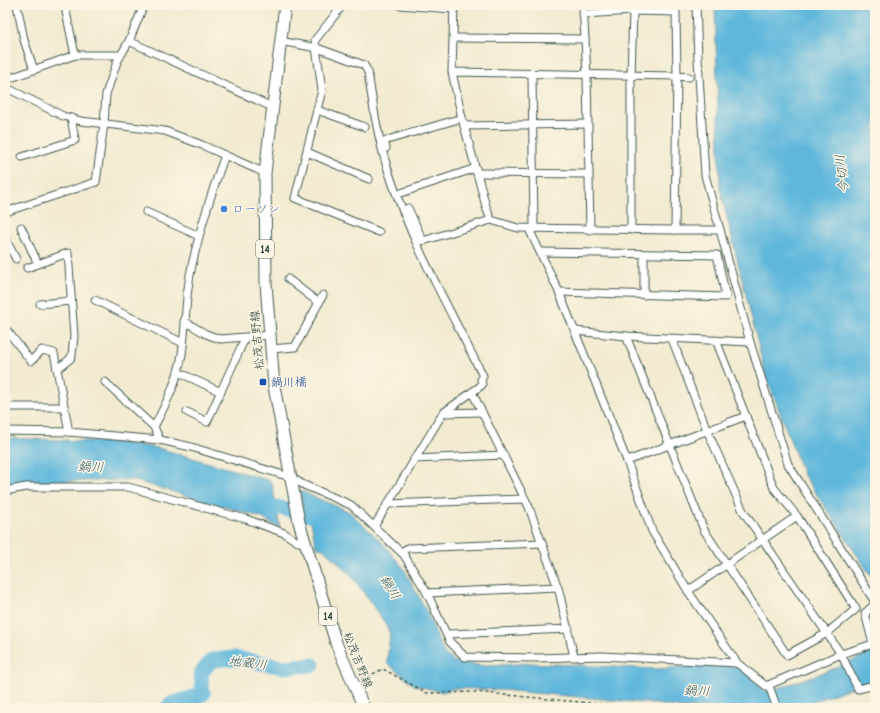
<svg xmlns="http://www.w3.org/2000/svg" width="880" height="713" viewBox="0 0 880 713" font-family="'Comic Neue','Klee One',sans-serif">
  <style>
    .water { fill: #5fb7dc; stroke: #3f7a88 }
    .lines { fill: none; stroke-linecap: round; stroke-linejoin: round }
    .river { stroke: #5fb7dc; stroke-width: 15 }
    .street-casing { stroke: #3f574c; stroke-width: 9 }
    .primary-casing { stroke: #3f574c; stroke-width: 13 }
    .path { stroke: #3f574c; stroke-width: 1.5; stroke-dasharray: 3 3; stroke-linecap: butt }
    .street { stroke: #fff; stroke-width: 7 }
    .primary { stroke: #fff; stroke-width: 11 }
    .shop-dot { fill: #3f7fe0; stroke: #fcf5e5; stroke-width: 1.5 }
    .transit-dot { fill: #1a4fb4; stroke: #fcf5e5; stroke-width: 1.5 }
    .labels { text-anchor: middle; stroke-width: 3; stroke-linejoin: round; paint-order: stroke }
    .shield { fill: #fcf5e5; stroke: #617469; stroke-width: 1 }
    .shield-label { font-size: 11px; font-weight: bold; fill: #1f3d34 }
    .shop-label { font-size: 12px; fill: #366cbe; stroke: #fcf5e5; text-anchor: start }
    .street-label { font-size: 12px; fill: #1f3d34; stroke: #fcf5e5 }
    .transit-label { font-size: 12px; fill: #164399; stroke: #fcf5e5; text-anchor: start }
    .water-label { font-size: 13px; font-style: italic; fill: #2f5c5e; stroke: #fcf5e5 }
  </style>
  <rect width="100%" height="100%" fill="#fcf5e5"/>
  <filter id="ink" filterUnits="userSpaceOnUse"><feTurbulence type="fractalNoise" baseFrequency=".025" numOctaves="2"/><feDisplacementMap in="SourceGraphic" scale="8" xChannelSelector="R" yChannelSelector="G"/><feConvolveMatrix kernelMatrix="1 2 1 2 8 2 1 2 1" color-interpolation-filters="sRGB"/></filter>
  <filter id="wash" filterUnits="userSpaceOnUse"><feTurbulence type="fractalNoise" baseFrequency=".012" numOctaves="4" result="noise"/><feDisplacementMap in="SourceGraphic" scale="16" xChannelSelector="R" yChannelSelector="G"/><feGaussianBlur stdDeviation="0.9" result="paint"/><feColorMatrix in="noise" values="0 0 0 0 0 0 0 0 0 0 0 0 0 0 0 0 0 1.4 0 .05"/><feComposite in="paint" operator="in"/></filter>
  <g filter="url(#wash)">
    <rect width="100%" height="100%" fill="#f2ebd1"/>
    <g class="water">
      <polygon points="715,5 875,5 875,582 803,474 765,373 720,189"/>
      <polygon points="5,438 114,442 158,448 268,480 272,483 280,528 260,517 132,480 22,482 5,485"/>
      <polygon points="300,491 348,511 382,542 404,569 427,612 444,653 455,662 486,666 531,663 658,669 699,665 741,667 764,691 767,692 830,670 875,651 875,679 795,708 682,708 657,704 501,690 453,688 443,692 414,685 387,663 390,634 385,623 352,576 326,551 316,546 311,522 304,519"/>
    </g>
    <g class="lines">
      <g class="river">
        <polyline points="257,504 302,512 310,515"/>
        <polyline points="167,708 171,704 203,694 201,673 212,660 234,658 284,667 313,665"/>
      </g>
    </g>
  </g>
  <g filter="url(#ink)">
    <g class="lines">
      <defs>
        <g id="street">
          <polyline points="17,5 24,40 34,70"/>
          <polyline points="66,5 66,12 75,55"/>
          <polyline points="343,5 315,40 322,90 295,198 379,232"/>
          <polyline points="399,5 454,9"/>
          <polyline points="583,5 587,75 590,230"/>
          <polyline points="696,5 698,59 705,175 720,230"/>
          <polyline points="583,14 633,11 676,12 677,76 689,77"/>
          <polyline points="454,38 585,39"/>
          <polyline points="129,41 272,107"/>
          <path d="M280 41 317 48 364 65 368 72C373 106 378 140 389 173 412 244 450 310 483 376L481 380 482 385 443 413 375 525"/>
          <polyline points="452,72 677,76 675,230 518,228 491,220 487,210 462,118 452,72 454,5"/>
          <polyline points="532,74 534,229"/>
          <polyline points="5,80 75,55 120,55"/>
          <polyline points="5,87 63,116 81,121 165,131 202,145 265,173"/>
          <polyline points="317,110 365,127"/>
          <polyline points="464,126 588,124"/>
          <polyline points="386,148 384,141 462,118"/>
          <polyline points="307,152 369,179"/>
          <polyline points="22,157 75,140 71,118"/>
          <polyline points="477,173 589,174"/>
          <polyline points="401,193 476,168"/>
          <polyline points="408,208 423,241 491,220"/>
          <polyline points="5,212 96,182 104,124 106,94 117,62 129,41 144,5"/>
          <polyline points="146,212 199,236"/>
          <polyline points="21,227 38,264"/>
          <polyline points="529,229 559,292 627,461 652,531 688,591 737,663 766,686 841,654 873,644 865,613 875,604"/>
          <polyline points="631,230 631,76 633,11"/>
          <polyline points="675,230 720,230 750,342"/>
          <polyline points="5,238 16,259"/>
          <polyline points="541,252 717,255 726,297 559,292"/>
          <polyline points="644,254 644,295"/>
          <polyline points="27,268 68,253 74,336 72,355 70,359 57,369"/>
          <polyline points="288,279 319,303"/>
          <polyline points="95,300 183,343"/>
          <polyline points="40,304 71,301"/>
          <polyline points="184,321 206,334 220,339 270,335"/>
          <polyline points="5,328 31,361 42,350 54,353 69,432"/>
          <polyline points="575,331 626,336 750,342 788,464 875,602"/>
          <polyline points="626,336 704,530 787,655 827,633 856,609 797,516 774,488 716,340"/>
          <polyline points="672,339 707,430 743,511 841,654 858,689 875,685"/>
          <polyline points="271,349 295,347 323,295"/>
          <polyline points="178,372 221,392"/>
          <polyline points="105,382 154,427"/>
          <polyline points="472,392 529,507 559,591 574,657"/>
          <polyline points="5,407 64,407"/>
          <polyline points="187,412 207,422 245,338"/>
          <polyline points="443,413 482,412"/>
          <polyline points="5,431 69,432 160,440 191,447 290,477 304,485 351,505 404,555 427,593 450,642 465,657 537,658 602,656 737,663"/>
          <path d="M160 440 154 427C166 404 178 380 182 354 186 327 185 301 190 275 198 234 211 194 225 155"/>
          <polyline points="414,459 504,455"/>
          <polyline points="627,461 746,416"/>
          <polyline points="5,491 26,487 128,487 246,519 284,533 298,542 305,542"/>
          <polyline points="387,504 525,499"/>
          <polyline points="401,552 408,548 542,543"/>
          <polyline points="688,591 797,516"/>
          <polyline points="427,593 557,587"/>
          <polyline points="447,634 569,629"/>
          <polyline points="769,686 777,708"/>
        </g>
        <polyline id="primary" points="285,5 265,173 266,284 274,386 299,522 336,643 364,708"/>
      </defs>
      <use href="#street" class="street-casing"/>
      <use href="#primary" class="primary-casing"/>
      <polyline class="path" points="362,679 383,669 427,693 476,692 641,708"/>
      <use href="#street" class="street"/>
      <use href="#primary" class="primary"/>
    </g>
  </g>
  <circle class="shop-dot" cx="224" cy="209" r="4"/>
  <rect class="transit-dot" x="259" y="378" width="8" height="8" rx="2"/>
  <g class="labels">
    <g class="shield">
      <rect x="256" y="240" width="18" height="18" rx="3"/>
      <rect x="319" y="607" width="18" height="18" rx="3"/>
    </g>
    <g class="shield-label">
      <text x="265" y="253">14</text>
      <text x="328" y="620">14</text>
    </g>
    <g class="shop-label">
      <text x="232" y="213">ローソン</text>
    </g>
    <g class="street-label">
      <text transform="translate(257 340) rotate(-95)" y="4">松茂吉野線</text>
      <text transform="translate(358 660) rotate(68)" y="4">松茂吉野線</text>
    </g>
    <g class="transit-label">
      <text x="271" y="386">鍋川橋</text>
    </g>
    <g class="water-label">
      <text transform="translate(841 174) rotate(-96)" y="5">今切川</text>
      <text transform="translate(91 466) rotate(3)" y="5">鍋川</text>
      <text transform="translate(391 587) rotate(59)" y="5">鍋川</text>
      <text transform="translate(248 662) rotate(7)" y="5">地蔵川</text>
      <text transform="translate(697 690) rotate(3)" y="5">鍋川</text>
    </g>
  </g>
  <rect width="880" height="713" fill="none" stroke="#fcf5e5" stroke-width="20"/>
</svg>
